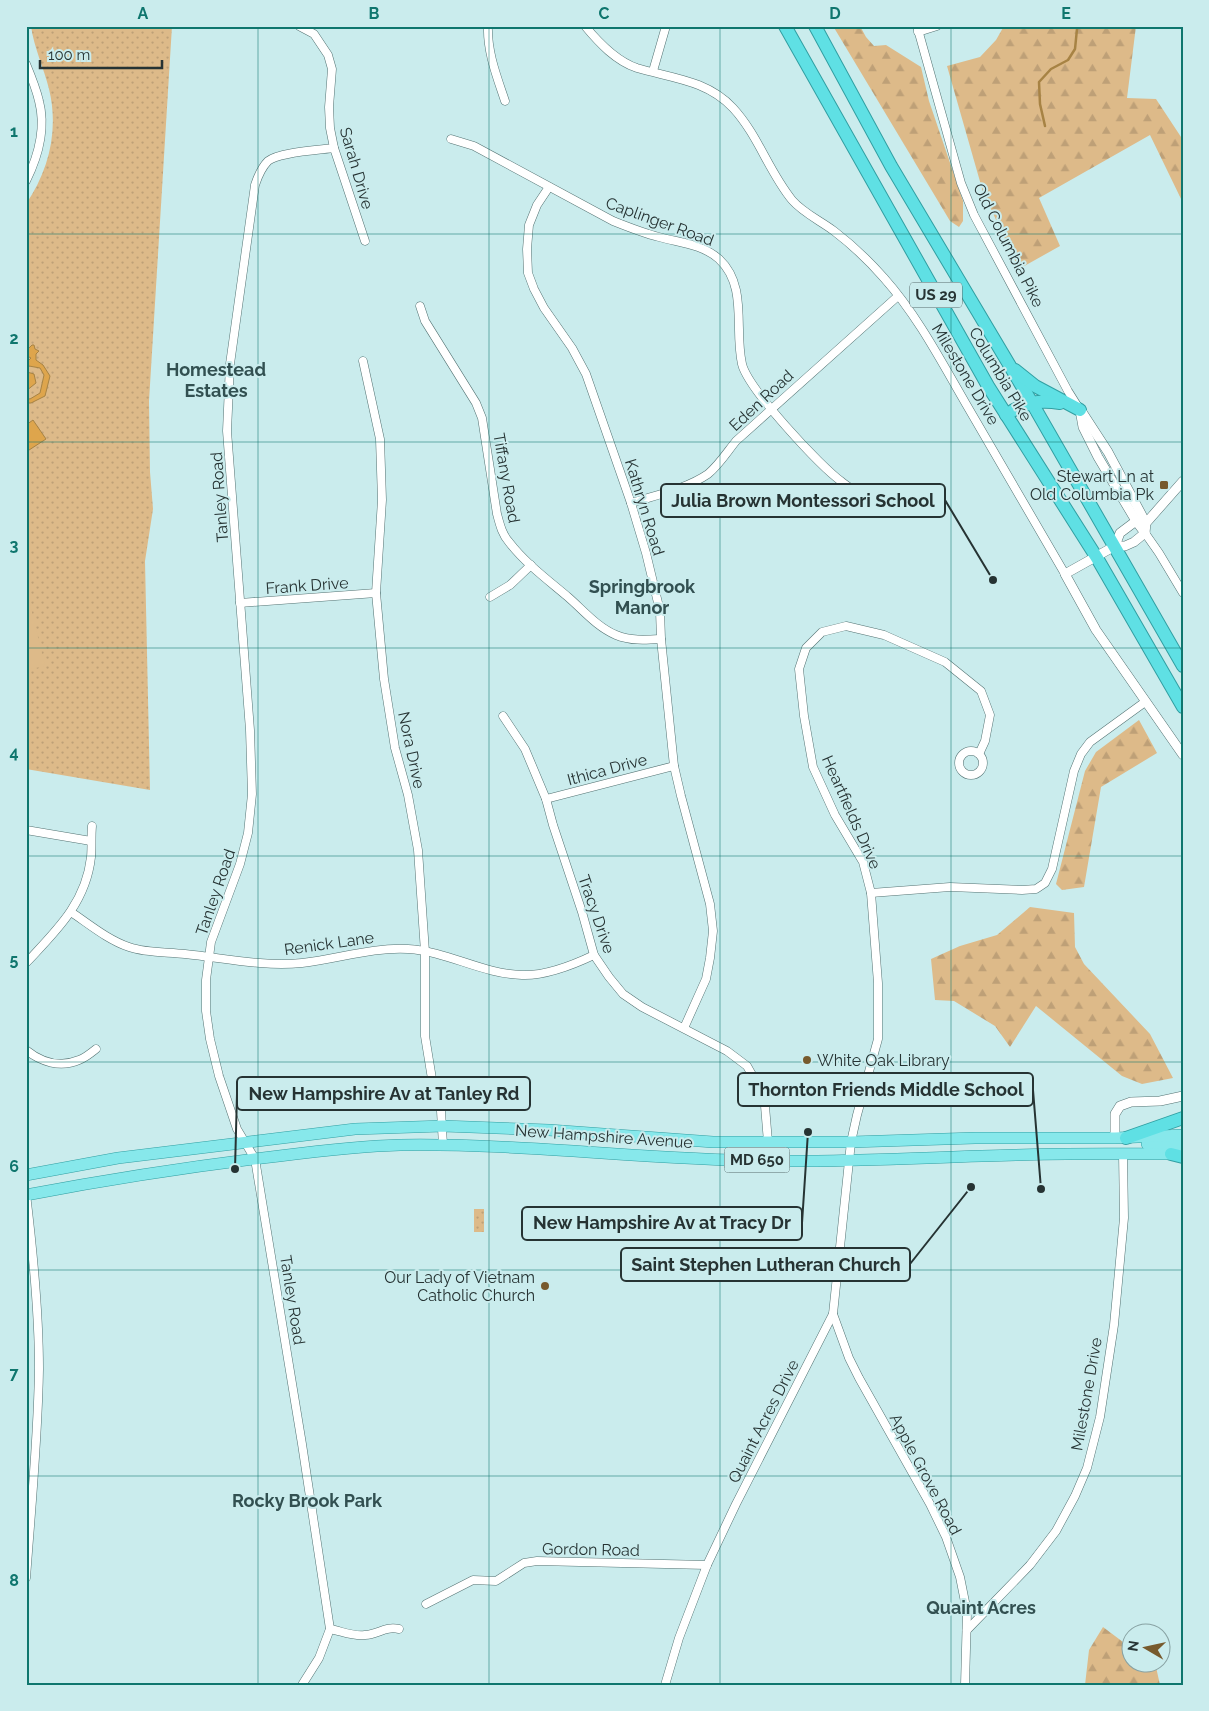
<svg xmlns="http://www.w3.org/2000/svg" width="1209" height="1711" viewBox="0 0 1209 1711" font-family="Raleway,sans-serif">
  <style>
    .forest { fill: url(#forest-firs) }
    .park { fill: url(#park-dots) }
    .pitch { fill: #ddba89 }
    .water { fill: #dea54c; stroke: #a78344 }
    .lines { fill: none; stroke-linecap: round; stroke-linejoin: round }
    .stream { stroke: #a78344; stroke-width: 2.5 }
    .minor-casing { stroke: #547373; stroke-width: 9 }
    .tertiary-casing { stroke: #547373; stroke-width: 10 }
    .primary-casing { stroke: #319fa2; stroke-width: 12 }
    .trunk-casing { stroke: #319fa2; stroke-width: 14 }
    .minor { stroke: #fff; stroke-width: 8 }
    .tertiary { stroke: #fff; stroke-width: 9 }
    .primary { stroke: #87e8eb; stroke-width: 11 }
    .trunk { stroke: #5fe0e4; stroke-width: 12 }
    .grid { fill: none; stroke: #0f766e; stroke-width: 1; stroke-opacity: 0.55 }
    .poi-dot { fill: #775a2d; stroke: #caeced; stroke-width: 2 }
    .labels { text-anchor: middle; stroke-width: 4; stroke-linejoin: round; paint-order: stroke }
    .shield { fill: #caeced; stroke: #576a6b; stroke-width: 1 }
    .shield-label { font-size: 15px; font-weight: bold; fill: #263333 }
    .street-label { font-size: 16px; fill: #263333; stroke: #caeced }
    .poi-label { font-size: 16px; fill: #263333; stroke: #caeced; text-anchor: end }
    .neighbourhood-label { font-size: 18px; font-weight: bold; fill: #325051; stroke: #caeced }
    .leader { fill: none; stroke: #263333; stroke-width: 2 }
    .callout-dot { fill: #263333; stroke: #caeced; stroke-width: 2 }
    .callout { fill: #caeced; stroke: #263333; stroke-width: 2 }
    .callout-label { font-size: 18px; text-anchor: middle; font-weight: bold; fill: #263333 }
    .neatline { fill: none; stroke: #0f766e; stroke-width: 2 }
    .grid-label { font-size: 16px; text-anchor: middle; font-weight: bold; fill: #0f766e }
  </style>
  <defs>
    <pattern id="forest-firs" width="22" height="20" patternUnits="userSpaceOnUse" patternTransform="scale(1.25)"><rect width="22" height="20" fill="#ddba89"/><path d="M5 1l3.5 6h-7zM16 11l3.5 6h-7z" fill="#bea077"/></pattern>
    <pattern id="park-dots" width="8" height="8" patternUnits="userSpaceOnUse" patternTransform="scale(1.25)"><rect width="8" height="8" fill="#ddba89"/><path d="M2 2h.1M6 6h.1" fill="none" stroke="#bea077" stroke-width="1.8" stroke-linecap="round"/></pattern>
  </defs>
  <rect width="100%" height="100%" fill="#caeced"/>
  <g class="forest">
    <polygon points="833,26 860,26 866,37 874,46 886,45 921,67 929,101 963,201 963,221 959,227 950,221"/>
    <polygon points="1004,26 1136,26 1127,98 1156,99 1183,140 1183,203 1150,135 1039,198 1060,246 1019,269 983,192 947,66 980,57 996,40"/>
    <polygon points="1139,720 1157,753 1101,787 1084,887 1062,890 1056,884 1085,771 1096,752"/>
    <polygon points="1030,907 1074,913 1075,947 1084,964 1150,1034 1173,1078 1142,1084 1122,1076 1036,1006 1010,1047 995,1026 954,1001 935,1000 931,959 960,946 997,935"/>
    <polygon points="1103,1627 1131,1648 1132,1664 1152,1664 1156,1667 1160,1685 1085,1685 1089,1650"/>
  </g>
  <g class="park">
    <path d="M31 26H172L149 401 150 472 153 509 145 561 150 790 26 769V204C49 170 59 130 49 89 44 68 34 48 31 26Z"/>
    <rect x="474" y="1209" width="10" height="23"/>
  </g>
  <polygon class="pitch" points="29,600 45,666 26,670 26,601"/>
  <g class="water">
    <polygon points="32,345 34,345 35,349 39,351 36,354 36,360 43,365 50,376 45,396 31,403 26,403 26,398 30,399 40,393 44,375 40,368 29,366 27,372 34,374 36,383 26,391 26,359 29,360 31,358 27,356 28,349"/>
    <polygon points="33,420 46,439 26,452 26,425"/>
  </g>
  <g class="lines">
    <polyline class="stream" points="1045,126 1040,104 1039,82 1051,69 1068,60 1075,49 1077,29 1079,26"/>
    <defs>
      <g id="minor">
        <polyline points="299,26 314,34 328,55 332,69 329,107 330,128 334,148 365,241"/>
        <path d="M488 26C487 52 497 77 505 101"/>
        <path d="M585 26C599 43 616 61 637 68 671 78 707 80 733 108 758 135 769 172 792 200 803 213 821 221 834 231 851 244 870 262 884 278 917 315 941 361 966 404 999 461 1032 517 1065 574"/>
        <polyline points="917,26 961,183 974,215 1068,391 1078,407"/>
        <polyline points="918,32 937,26"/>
        <path d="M26 64C31 76 36 88 39 101 46 128 38 157 26 181"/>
        <polyline points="653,71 666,26"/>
        <path d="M451 139 474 146 613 221C628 227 643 233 659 237 681 243 702 244 719 259 748 286 734 329 742 364 748 389 820 466 842 482 853 491 866 497 878 504"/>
        <polyline points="549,187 537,205 529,225 527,249 528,273 534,289 544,308 572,348 586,374 631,503 646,553 660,611 661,639 674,766 681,796 710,904 713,931 710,958 706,979 684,1028"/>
        <path d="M420 306 425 321 476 403 482 418 497 514C500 525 502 534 509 542 525 563 548 580 568 597 583 610 597 627 616 635 631 641 645 640 661 639"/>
        <polyline points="363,361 380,439 382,500 376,593 384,679 395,748 408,795 418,850 425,952 425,1036 433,1085 441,1111 443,1145"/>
        <path d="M631 503C656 495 686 489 708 474 719 465 727 452 736 441L898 296"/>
        <polyline points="1145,533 1159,553 1183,593"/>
        <polyline points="490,597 510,585 531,565"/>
        <polyline points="240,603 376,593"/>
        <polyline points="503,716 525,749 546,799 553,825 582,912 594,955 609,977 623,994 642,1007 727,1051 747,1066 759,1087 765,1106 768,1142"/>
        <circle cx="971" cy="763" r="12"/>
        <polyline points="546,799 674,766"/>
        <polyline points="26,830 91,841"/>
        <polyline points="871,893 950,887 1022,890 1036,889 1045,883 1052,869 1074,771 1081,754 1090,742 1145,702"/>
        <path d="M71 912C89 924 108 940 129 947 146 953 167 952 185 954 224 958 263 967 302 963 338 959 372 947 408 949 447 951 482 974 522 975 546 976 573 965 594 955"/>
        <path d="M26 963C56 931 86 903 91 857 92 847 91 836 92 826"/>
        <path d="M26 1050C41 1062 60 1068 79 1060 85 1058 91 1053 96 1049"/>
        <path d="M26 1194C33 1252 39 1311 39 1369 38 1439 31 1509 26 1578"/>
        <polyline points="833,1314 849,1358 859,1378 930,1504 946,1537 960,1577 967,1612 965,1685"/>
        <polyline points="426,1604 473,1580 496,1581 524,1563 537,1561 707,1565"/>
        <path d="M330 1629C341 1631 354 1637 365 1635 379 1634 385 1626 399 1629"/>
        <polyline points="967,1630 1030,1565 1056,1531 1075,1496 1087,1468 1100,1417 1114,1325 1124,1218 1123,1153"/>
        <path d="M302 1685 319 1658 330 1629 302 1444 255 1159 237 1129 219 1076 210 1039 206 1011V980L211 942 240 864 248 833 252 794 250 730 227 431 230 364 255 185C258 176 261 168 268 161 279 152 319 150 334 148"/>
        <polyline points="665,1685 679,1638 707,1565 736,1504 833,1314 851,1142 857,1115 878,1039 878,983 871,893 863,862 835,815 813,767 804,716 799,669 806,648 822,632 846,626 884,635 945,662 981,691 990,715 985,741 979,754"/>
      </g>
      <g id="tertiary">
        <polyline points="1080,410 1083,427 1098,457 1136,521 1145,533"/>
        <polyline points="1082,412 1108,452 1146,523"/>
        <polyline points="1183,481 1146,523 1145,533 1134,542 1125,546 1115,546 1065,574 1096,630 1183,755"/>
        <polyline points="1115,546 1120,533 1136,521"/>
        <polyline points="1115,1138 1115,1114 1120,1106 1131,1102 1160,1101 1183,1096"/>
      </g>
      <g id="primary">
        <polyline points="1147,1144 1183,1144"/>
        <polyline points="26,1175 118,1158 355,1129 443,1126 549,1130 713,1142 851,1142 975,1138 1115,1138 1183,1135"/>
        <path d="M26 1195C110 1179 194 1166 279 1156 319 1151 360 1146 400 1145 524 1143 648 1160 772 1161 853 1162 934 1157 1016 1155 1070 1153 1124 1154 1179 1154"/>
      </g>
      <g id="trunk">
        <polyline points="785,26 988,386 1097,558 1183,707"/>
        <polyline points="815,26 891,166 1032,403 1183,666"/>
        <polyline points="1015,370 1035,386 1080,410"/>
        <path d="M1006 415C1024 402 1039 400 1060 403"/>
        <polyline points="1126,1138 1183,1118"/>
        <polyline points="1171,1154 1183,1157"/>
      </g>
    </defs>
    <use href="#minor" class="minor-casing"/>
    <use href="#tertiary" class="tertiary-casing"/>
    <use href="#primary" class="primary-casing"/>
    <use href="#trunk" class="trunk-casing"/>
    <use href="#minor" class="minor"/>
    <use href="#tertiary" class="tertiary"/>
    <use href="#primary" class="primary"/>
    <use href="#trunk" class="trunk"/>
  </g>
  <path class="grid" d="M258 26V1685M489 26V1685M720 26V1685M951 26V1685M26 234H1183M26 442H1183M26 648H1183M26 856H1183M26 1062H1183M26 1270H1183M26 1476H1183"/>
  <g class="poi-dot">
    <rect x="1159" y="480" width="10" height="10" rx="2.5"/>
    <circle cx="807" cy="1060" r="5"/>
    <circle cx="545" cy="1286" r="5"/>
  </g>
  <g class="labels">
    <g class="shield">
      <rect x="910" y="282.5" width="52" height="25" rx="4"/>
      <rect x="724.5" y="1147.5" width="65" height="25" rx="4"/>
    </g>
    <g class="shield-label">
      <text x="936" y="300">US 29</text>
      <text x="757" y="1165">MD 650</text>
    </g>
    <g class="street-label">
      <text transform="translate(357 168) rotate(74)" y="6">Sarah Drive</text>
      <text transform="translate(660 221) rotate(20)" y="6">Caplinger Road</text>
      <text transform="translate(1009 245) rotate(63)" y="6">Old Columbia Pike</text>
      <text transform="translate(966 374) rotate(59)" y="6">Milestone Drive</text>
      <text transform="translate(1001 374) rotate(59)" y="6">Columbia Pike</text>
      <text transform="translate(761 400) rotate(-43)" y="6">Eden Road</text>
      <text transform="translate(507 478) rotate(80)" y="6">Tiffany Road</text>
      <text transform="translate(219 497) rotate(-94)" y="6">Tanley Road</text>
      <text transform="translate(645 507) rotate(73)" y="6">Kathryn Road</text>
      <text transform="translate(307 585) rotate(-4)" y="6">Frank Drive</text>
      <text transform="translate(412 750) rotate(78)" y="6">Nora Drive</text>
      <text transform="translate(607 769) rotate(-15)" y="6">Ithica Drive</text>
      <text transform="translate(852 812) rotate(66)" y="6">Heartfields Drive</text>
      <text transform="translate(215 892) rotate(-71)" y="6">Tanley Road</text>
      <text transform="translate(597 914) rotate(71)" y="6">Tracy Drive</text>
      <text transform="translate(329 943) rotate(-8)" y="6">Renick Lane</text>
      <text transform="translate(604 1136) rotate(4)" y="6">New Hampshire Avenue</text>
      <text transform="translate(293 1300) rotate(81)" y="6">Tanley Road</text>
      <text transform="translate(1086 1394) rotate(-80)" y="6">Milestone Drive</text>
      <text transform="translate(763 1421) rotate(-63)" y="6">Quaint Acres Drive</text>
      <text transform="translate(926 1474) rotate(62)" y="6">Apple Grove Road</text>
      <text transform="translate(591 1549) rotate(1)" y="6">Gordon Road</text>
    </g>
    <g class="poi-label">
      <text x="1154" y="482">Stewart Ln at<tspan x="1154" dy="18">Old Columbia Pk</tspan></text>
      <text x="817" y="1066" text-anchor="start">White Oak Library</text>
      <text x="535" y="1283">Our Lady of Vietnam<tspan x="535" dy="18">Catholic Church</tspan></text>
    </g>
    <g class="neighbourhood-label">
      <text x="216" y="376">Homestead<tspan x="216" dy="21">Estates</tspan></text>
      <text x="642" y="593">Springbrook<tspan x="642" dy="21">Manor</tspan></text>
      <text x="307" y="1507">Rocky Brook Park</text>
      <text x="981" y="1614">Quaint Acres</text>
    </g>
  </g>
  <path class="leader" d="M993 580L945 500M1041 1189L1033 1090M235 1169L237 1094M808 1132L802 1223M971 1187L910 1264"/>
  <g class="callout-dot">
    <circle cx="993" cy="580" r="5"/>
    <circle cx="1041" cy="1189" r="5"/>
    <circle cx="235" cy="1169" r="5"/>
    <circle cx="808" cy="1132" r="5"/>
    <circle cx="971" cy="1187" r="5"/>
  </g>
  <g class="callout">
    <rect x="661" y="484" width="284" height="33" rx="5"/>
    <rect x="738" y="1073" width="295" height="33" rx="5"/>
    <rect x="237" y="1077" width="293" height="33" rx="5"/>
    <rect x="522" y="1207" width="280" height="33" rx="5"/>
    <rect x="621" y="1248" width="289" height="33" rx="5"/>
  </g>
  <g class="callout-label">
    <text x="803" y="507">Julia Brown Montessori School</text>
    <text x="886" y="1096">Thornton Friends Middle School</text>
    <text x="384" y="1100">New Hampshire Av at Tanley Rd</text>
    <text x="662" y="1229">New Hampshire Av at Tracy Dr</text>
    <text x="766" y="1271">Saint Stephen Lutheran Church</text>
  </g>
  <rect width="1209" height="1711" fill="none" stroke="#caeced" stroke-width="55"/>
  <g transform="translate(1146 1648) rotate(279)"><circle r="24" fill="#caeced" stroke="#88a2a3"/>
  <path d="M0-4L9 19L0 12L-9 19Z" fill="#775a2d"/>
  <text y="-8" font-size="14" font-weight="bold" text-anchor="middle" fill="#263333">N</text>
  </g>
  <path d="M40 60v8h122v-8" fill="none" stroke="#263333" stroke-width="2.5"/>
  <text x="48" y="60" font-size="15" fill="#263333" stroke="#caeced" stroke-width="4" paint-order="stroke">100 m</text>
  <rect x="28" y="28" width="1154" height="1656" class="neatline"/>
  <g class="grid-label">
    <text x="143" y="19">A</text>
    <text x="374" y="19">B</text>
    <text x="604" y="19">C</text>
    <text x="835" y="19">D</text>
    <text x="1066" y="19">E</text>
    <text x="14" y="137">1</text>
    <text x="14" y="344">2</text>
    <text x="14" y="551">3</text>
    <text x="14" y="758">4</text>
    <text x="14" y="965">5</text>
    <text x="14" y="1172">6</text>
    <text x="14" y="1379">7</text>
    <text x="14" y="1586">8</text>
  </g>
</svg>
